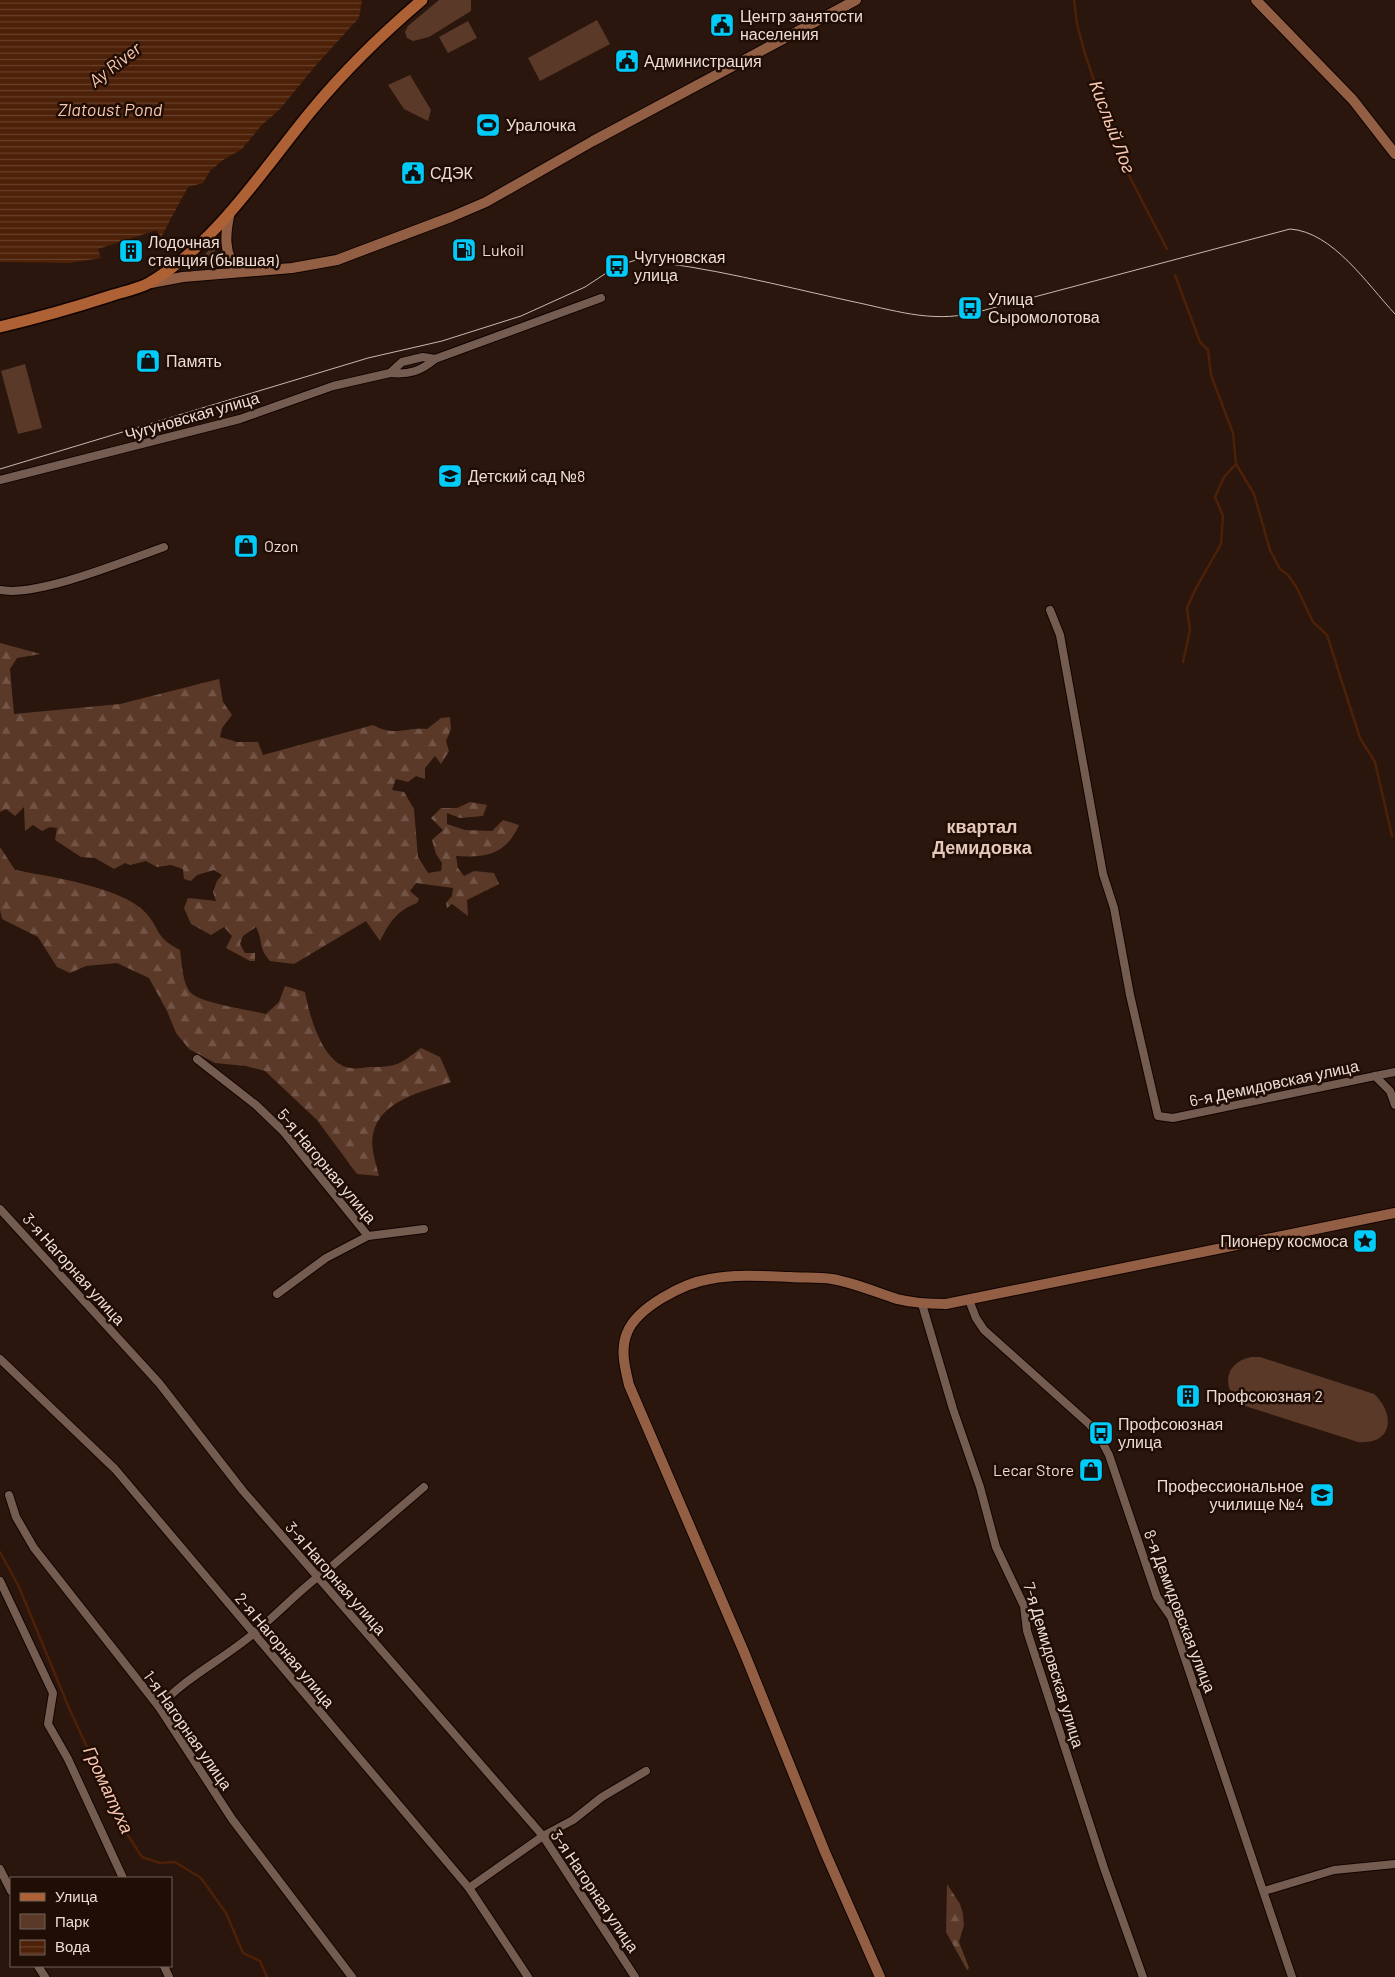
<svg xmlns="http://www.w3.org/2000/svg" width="1395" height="1977" viewBox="0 0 1395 1977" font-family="Barlow,sans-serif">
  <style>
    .green { fill: #5b3929 }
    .forest { fill: url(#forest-firs) }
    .water { fill: url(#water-rules) }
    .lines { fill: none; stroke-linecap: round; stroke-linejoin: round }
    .stream { stroke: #4d2008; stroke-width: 2.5 }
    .minor-casing { stroke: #110300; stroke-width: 10 }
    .secondary-casing { stroke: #110300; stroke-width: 12 }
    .primary-casing { stroke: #110300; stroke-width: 14 }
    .minor { stroke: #755c51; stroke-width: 8 }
    .secondary { stroke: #925f44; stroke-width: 10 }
    .primary { stroke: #af6136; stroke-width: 11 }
    .tram { stroke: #c9b9b1; stroke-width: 1 }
    .labels { text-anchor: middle; stroke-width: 5; stroke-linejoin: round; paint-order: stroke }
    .poi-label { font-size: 16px; fill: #ecddd6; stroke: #200d04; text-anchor: start }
    .street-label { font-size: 16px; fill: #ecddd6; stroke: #200d04 }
    .water-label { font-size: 18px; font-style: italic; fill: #f8c7b1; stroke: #200d04 }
    .neighbourhood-label { font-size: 18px; font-weight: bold; fill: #e6c9bc; stroke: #200d04 }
  </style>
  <defs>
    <pattern id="forest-firs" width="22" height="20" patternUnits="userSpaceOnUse" patternTransform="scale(1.25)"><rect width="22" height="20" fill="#5b3929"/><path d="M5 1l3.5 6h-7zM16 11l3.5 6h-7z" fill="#735547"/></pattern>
    <pattern id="water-rules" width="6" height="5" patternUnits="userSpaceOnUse" patternTransform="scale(1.25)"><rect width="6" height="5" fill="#4d2008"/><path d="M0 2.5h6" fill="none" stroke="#67402b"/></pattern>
  </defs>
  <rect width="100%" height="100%" fill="#2a160c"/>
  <g class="green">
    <polygon points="439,0 471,0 471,11 429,37 413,41 407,38 405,32 408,26"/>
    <polygon points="597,20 610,44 540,81 528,58"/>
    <polygon points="468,21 477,38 448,53 439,37"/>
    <polygon points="410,75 431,110 428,121 404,109 388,85"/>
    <polygon points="216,244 212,265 190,268"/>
    <polygon points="25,364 42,428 18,434 1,371"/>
    <path d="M1251 1357H1260L1374 1394C1395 1413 1394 1445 1358 1442L1245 1406C1221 1392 1222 1363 1251 1357Z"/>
  </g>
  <g class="forest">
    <path d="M0 643 41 654 17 658 10 669 14 714 120 704 219 679 223 702 232 715 222 728 220 737 237 742H258L263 755 373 725C395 737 404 727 427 729L441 718 450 717 451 729 446 741 449 751 441 764 435 756 425 768V779L416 776 408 782 396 779 392 790 404 792 414 809 418 857 428 873 441 871 442 863 436 854 432 840 443 830 431 818 441 808H457L470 802 487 805 483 816 460 818 447 813V824L465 830 492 831 503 820 519 825C506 855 485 858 456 856L458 868 464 876 474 871 494 873 499 884 467 900 468 916 452 904 447 908 446 903 452 896 453 888 416 883 410 891 419 899 417 903C396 911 390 922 380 941L366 921 294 964 270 961C257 946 264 942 256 927L243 936 240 944 245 953H255V961H250L226 948 232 936 224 927 211 935 191 924 184 908 188 898 216 901 213 892 217 881 222 875 214 870 197 875 191 881 184 879 183 869 171 865 157 867 146 861 130 865 125 863 114 869 95 858 81 857 55 840 57 828 50 827 42 831 33 825 25 831 24 807 15 816 6 809 0 812Z"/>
    <path d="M0 847 15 870C50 877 119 886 145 912 161 929 154 937 180 950 182 962 182 982 190 992 199 1003 249 1010 266 1014L279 1002 285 986 305 992C309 1014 322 1064 350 1068 356 1069 363 1068 369 1067 397 1067 399 1065 421 1048L440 1057 451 1082C424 1091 380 1100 373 1134 370 1147 376 1163 379 1176L357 1174 317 1120 265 1071 246 1066 215 1063 189 1049 176 1033 167 1011 149 978 117 963 86 966 70 973 57 967 38 937 2 919 0 910Z"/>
    <polygon points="947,1884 960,1904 963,1914 964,1925 959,1942 969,1968 967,1970 946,1932"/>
  </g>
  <polygon class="water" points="0,0 362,0 359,18 317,64 280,109 261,126 242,149 223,160 210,171 203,183 188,187 160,239 157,230 98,249 101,258 69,263 0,262"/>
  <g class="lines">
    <g class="stream">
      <polyline points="1074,0 1077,24 1085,54 1122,162 1167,249"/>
      <polyline points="1175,275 1200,342 1208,350 1211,375 1233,433 1236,464 1254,494 1270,550 1280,569 1288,575 1297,588 1313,622 1327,635 1360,738 1375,762 1392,836"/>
      <polyline points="1183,662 1190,630 1187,608 1195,590 1221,544 1223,516 1215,497 1224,477 1236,464"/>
      <polyline points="0,1552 19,1587 69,1708 127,1834 142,1857 160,1863 175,1862 201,1878 226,1913 243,1953 260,1961 267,1977"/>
    </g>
    <defs>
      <g id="minor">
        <path d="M390 373C409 375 421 371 435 359"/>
        <polyline points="0,480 240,419 333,386 390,373 402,362 423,357 435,359 601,298"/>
        <path d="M0 590C38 597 125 561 164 547"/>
        <polyline points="1050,610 1060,635 1103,874 1114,908 1130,995 1158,1116 1173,1118 1395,1072"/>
        <polyline points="197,1059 256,1105 283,1131 368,1236 424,1229"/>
        <polyline points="1375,1076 1390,1091 1395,1105"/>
        <polyline points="0,1209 159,1383 243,1491 543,1836 635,1977"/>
        <polyline points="277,1294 326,1258 368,1236"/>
        <polyline points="969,1300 976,1318 984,1330 1089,1424 1098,1434 1109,1455 1157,1597 1171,1617 1292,1977"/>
        <polyline points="922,1304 953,1409 980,1487 996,1547 1024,1606 1027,1631 1104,1868 1143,1977"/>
        <polyline points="0,1359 115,1469 469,1888 528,1977"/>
        <polyline points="9,1495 16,1517 34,1548 159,1707 232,1819 352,1977"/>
        <polyline points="0,1581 53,1693 48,1724 68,1759 123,1878"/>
        <path d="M159 1707C186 1677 222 1660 253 1634 280 1612 303 1586 332 1566L424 1487"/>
        <polyline points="0,1869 11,1891"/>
        <polyline points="469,1888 543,1836 573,1820 602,1797 646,1771"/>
        <polyline points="1264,1891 1334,1870 1395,1864"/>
        <polyline points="38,1966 45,1977"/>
        <polyline points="164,1966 169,1977"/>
      </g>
      <g id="secondary">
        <polyline points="1256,0 1353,100 1395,154"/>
        <path d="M230 212C225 234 223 253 238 272"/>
        <polyline points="151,283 183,277 292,268 337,260 451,217 486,202 593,141 856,0"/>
        <path d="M880 1977 825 1852 744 1652 629 1385C625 1368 620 1350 627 1333 637 1307 684 1283 710 1279 736 1274 764 1276 790 1277 804 1278 818 1277 832 1279 855 1283 875 1292 897 1299 913 1303 929 1304 946 1304L1395 1213"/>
      </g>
      <path id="primary" d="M0 327C37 318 73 308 110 296 122 292 138 289 149 283 217 243 263 169 312 110 345 70 382 34 422 0"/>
    </defs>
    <use href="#minor" class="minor-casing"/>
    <use href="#secondary" class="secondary-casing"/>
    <use href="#primary" class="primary-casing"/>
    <use href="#minor" class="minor"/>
    <use href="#secondary" class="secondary"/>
    <use href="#primary" class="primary"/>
    <path class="tram" d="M0 469 368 358 442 341 521 316 585 287 617 266 636 260C706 266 781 286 850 301 894 310 929 323 974 313L1290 229C1333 232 1367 284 1395 314"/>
  </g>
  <defs>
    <symbol id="civic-square" viewBox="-11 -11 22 22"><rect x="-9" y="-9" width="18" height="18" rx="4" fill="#01cbf9" stroke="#200d04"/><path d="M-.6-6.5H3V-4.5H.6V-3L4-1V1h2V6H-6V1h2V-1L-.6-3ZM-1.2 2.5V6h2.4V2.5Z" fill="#111"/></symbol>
    <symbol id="stadium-square" viewBox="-11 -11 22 22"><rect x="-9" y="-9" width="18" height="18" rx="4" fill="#01cbf9" stroke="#200d04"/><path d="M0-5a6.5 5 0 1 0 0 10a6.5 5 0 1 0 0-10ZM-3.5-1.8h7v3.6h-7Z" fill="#111"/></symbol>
    <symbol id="fuel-square" viewBox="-11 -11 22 22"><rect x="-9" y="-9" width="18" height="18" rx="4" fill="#01cbf9" stroke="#200d04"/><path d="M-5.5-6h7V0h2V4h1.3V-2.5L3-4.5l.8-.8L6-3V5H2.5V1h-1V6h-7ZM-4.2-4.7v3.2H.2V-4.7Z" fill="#111"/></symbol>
    <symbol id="building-square" viewBox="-11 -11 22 22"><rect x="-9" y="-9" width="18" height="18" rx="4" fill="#01cbf9" stroke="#200d04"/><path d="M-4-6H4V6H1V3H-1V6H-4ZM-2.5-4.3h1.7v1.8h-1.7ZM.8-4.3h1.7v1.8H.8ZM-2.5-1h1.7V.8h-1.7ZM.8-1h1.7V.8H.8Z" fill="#111"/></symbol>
    <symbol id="bus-square" viewBox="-11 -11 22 22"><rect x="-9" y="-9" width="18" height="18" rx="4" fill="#01cbf9" stroke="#200d04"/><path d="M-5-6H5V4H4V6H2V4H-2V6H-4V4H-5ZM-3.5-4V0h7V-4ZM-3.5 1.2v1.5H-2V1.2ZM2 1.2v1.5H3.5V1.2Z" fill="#111"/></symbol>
    <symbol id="shop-square" viewBox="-11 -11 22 22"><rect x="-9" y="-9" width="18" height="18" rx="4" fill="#01cbf9" stroke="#200d04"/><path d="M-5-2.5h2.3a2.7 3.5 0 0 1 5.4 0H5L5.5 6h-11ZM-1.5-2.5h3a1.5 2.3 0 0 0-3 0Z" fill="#111"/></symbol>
    <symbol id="school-square" viewBox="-11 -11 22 22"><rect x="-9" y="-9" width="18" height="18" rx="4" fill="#01cbf9" stroke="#200d04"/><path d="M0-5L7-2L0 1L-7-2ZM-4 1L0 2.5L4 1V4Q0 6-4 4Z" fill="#111"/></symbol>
    <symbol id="sight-square" viewBox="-11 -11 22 22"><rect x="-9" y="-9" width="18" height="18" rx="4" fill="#01cbf9" stroke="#200d04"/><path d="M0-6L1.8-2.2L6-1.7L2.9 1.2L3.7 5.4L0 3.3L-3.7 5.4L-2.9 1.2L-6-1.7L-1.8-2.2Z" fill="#111"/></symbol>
    <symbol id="university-square" viewBox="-11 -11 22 22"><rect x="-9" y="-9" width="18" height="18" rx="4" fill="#01cbf9" stroke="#200d04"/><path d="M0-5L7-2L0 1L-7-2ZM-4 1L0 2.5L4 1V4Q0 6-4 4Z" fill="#111"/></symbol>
  </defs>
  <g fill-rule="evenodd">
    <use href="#civic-square" x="708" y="11" width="28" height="28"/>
    <use href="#civic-square" x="613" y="47" width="28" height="28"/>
    <use href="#stadium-square" x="474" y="111" width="28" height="28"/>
    <use href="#civic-square" x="399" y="159" width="28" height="28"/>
    <use href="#fuel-square" x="450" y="236" width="28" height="28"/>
    <use href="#building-square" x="117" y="237" width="28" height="28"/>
    <use href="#bus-square" x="603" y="252" width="28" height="28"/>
    <use href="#bus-square" x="956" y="294" width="28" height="28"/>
    <use href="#shop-square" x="134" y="347" width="28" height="28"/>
    <use href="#school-square" x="436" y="462" width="28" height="28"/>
    <use href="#shop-square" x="232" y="532" width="28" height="28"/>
    <use href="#sight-square" x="1351" y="1227" width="28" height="28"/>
    <use href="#building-square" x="1174" y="1382" width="28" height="28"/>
    <use href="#bus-square" x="1087" y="1419" width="28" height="28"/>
    <use href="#shop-square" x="1077" y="1456" width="28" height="28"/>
    <use href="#university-square" x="1308" y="1481" width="28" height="28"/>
  </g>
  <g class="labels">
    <g class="poi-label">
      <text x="740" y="22">Центр занятости<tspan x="740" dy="18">населения</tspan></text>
      <text x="644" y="67">Администрация</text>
      <text x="506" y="131">Уралочка</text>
      <text x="430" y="179">СДЭК</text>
      <text x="148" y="248">Лодочная<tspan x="148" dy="18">станция (бывшая)</tspan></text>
      <text x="482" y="256">Lukoil</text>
      <text x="634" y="263">Чугуновская<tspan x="634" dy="18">улица</tspan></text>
      <text x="988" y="305">Улица<tspan x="988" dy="18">Сыромолотова</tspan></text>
      <text x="166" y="367">Память</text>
      <text x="468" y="482">Детский сад №8</text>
      <text x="264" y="552">Ozon</text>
      <text x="1348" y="1247" text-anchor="end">Пионеру космоса</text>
      <text x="1206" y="1402">Профсоюзная 2</text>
      <text x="1118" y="1430">Профсоюзная<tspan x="1118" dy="18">улица</tspan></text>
      <text x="1074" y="1476" text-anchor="end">Lecar Store</text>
      <text x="1304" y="1492" text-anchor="end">Профессиональное<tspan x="1304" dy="18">училище №4</tspan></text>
    </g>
    <g class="street-label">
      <text transform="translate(192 416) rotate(-16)" y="6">Чугуновская улица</text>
      <text transform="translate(1274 1083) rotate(-12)" y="6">6-я Демидовская улица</text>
      <text transform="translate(327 1166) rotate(50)" y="6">5-я Нагорная улица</text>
      <text transform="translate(74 1269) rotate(48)" y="6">3-я Нагорная улица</text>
      <text transform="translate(336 1578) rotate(49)" y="6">3-я Нагорная улица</text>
      <text transform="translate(1180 1611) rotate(69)" y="6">8-я Демидовская улица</text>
      <text transform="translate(285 1650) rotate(50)" y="6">2-я Нагорная улица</text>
      <text transform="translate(1054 1665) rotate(73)" y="6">7-я Демидовская улица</text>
      <text transform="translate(188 1730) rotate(55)" y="6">1-я Нагорная улица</text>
      <text transform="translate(595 1891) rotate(56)" y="6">3-я Нагорная улица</text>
    </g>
    <g class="water-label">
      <text transform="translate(115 65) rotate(-38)" y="6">Ay River</text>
      <text x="110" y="116">Zlatoust Pond</text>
      <text transform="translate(1112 127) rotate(69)" y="6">Кислый Лог</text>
      <text transform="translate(108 1790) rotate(65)" y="6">Громатуха</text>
    </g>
    <g class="neighbourhood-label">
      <text x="982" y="833">квартал<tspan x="982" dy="21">Демидовка</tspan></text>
    </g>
  </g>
  <rect x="10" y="1877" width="162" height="90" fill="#200d04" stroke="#726058"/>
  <rect x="20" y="1893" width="25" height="8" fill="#af6136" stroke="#726058"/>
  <text x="55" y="1902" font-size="15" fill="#ecddd6">Улица</text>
  <rect x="20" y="1914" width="25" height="15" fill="#5b3929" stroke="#726058"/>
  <text x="55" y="1927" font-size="15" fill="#ecddd6">Парк</text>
  <rect x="20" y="1940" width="25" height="15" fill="url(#water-rules)" stroke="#726058"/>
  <text x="55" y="1952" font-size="15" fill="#ecddd6">Вода</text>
</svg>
